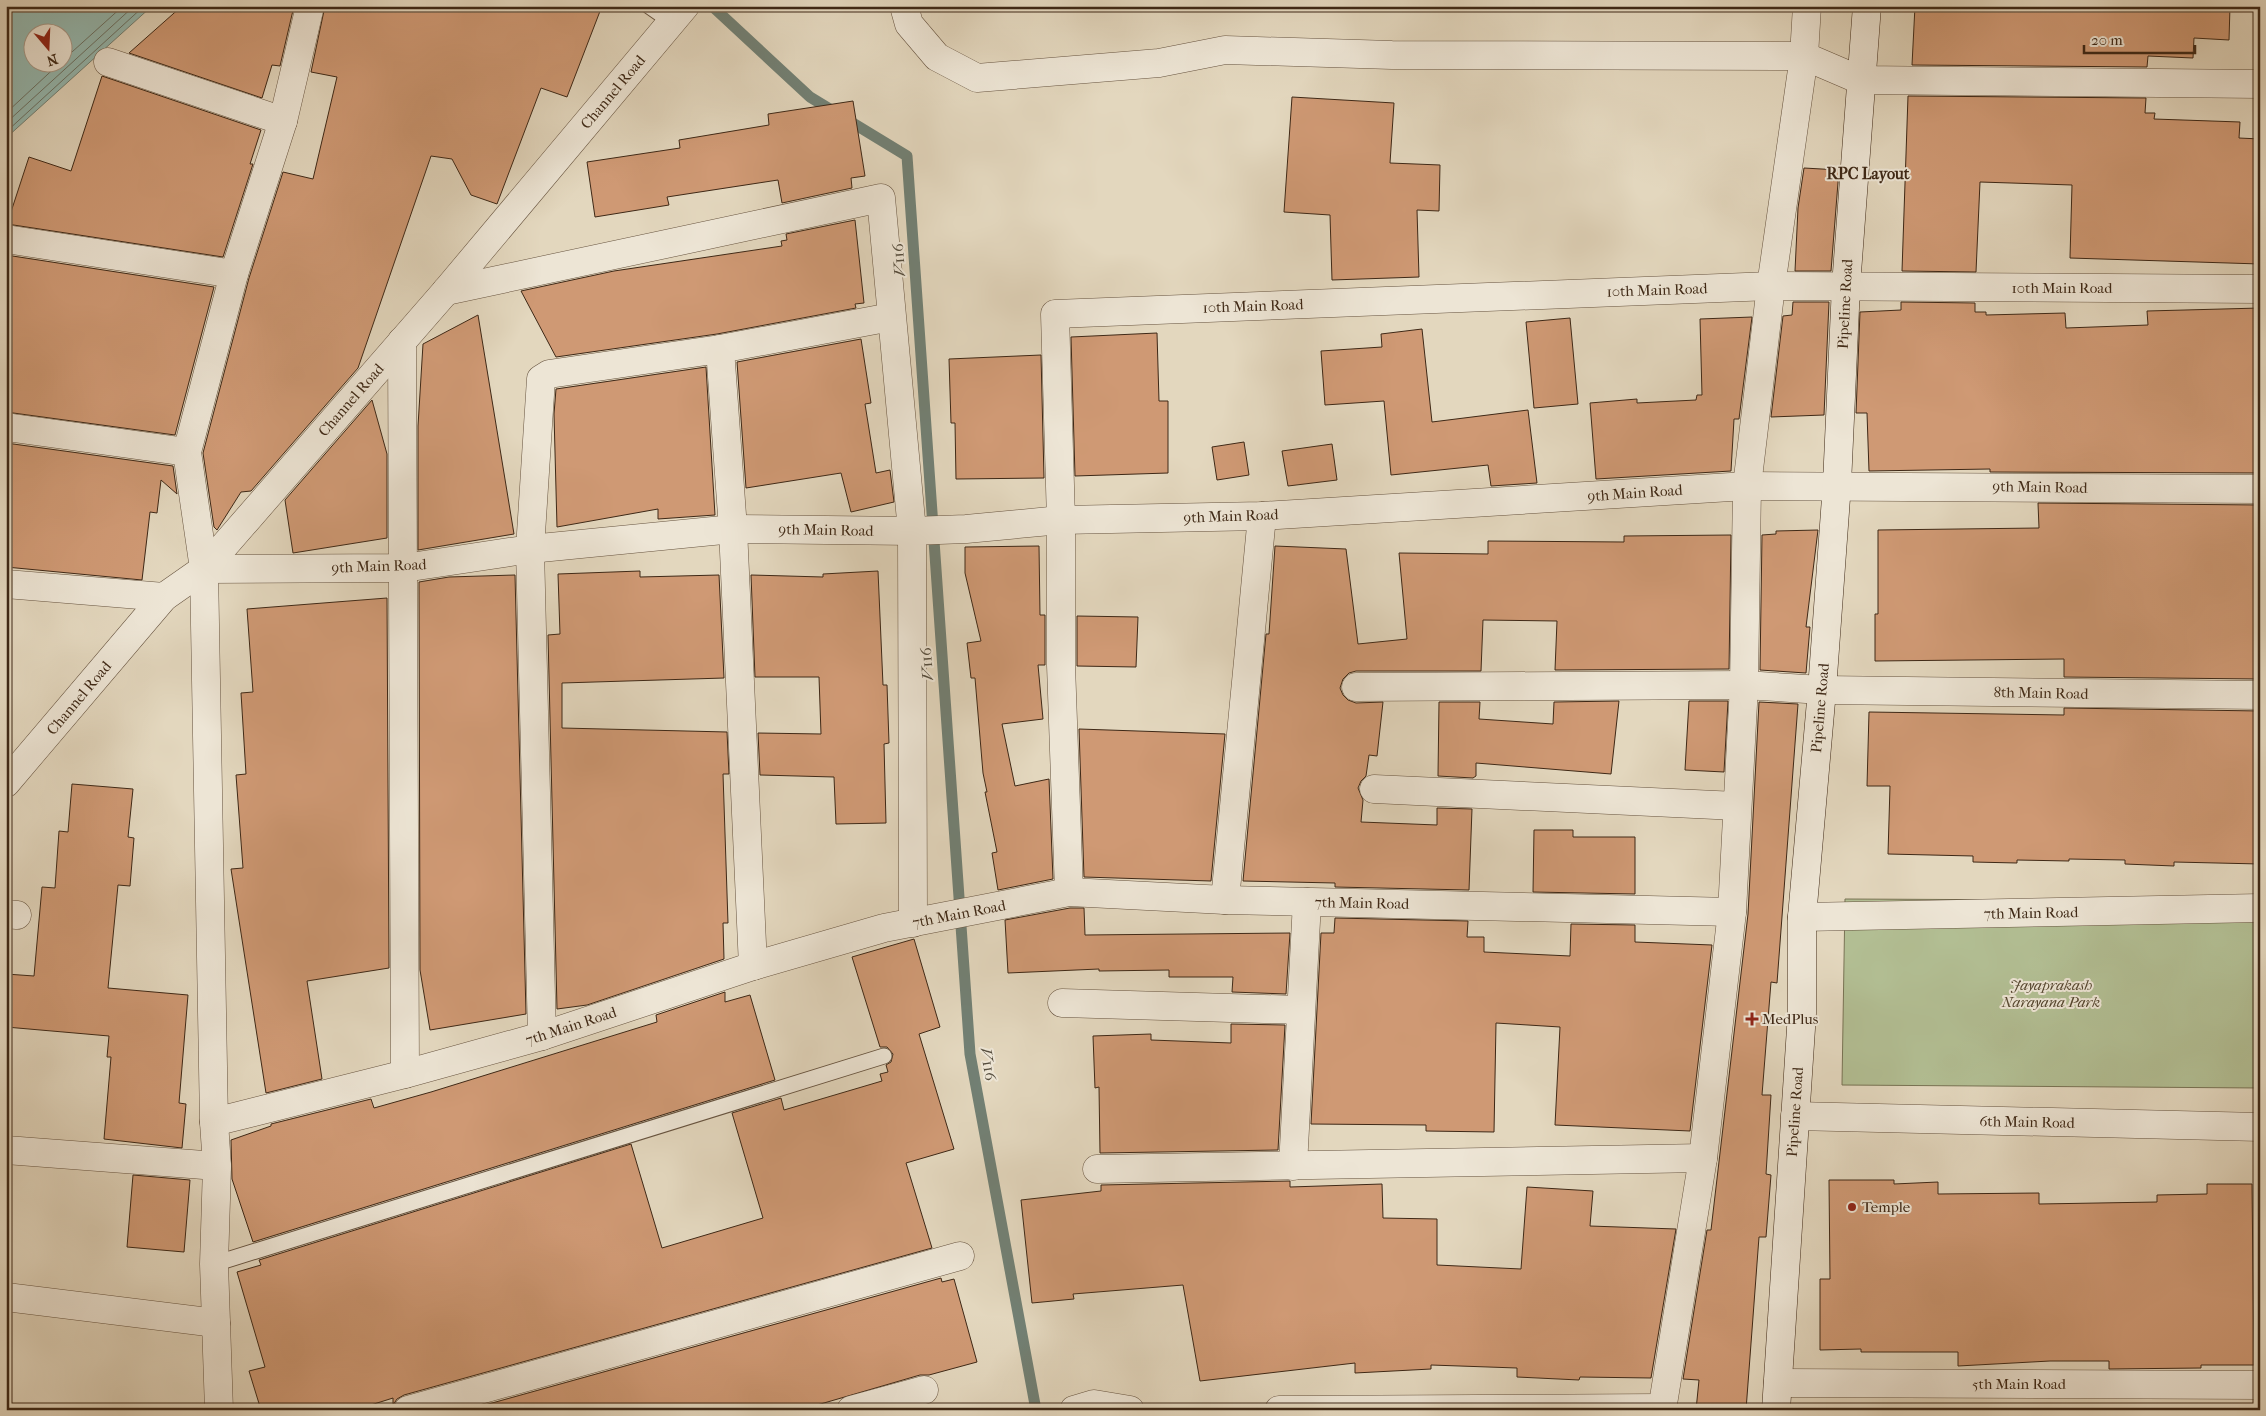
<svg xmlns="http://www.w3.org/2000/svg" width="2266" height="1416" viewBox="0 0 2266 1416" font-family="'IM FELL French Canon',serif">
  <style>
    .green { fill: #b2be93; stroke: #787354 }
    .water { fill: #95bab2; stroke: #728074; fill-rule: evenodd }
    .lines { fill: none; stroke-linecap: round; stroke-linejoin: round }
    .shore { stroke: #6a7164; stroke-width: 1 }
    .stream { stroke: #728074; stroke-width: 11 }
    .building { fill: #cf9974; stroke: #3e2816 }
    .service-casing { stroke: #675440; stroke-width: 17 }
    .minor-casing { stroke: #675440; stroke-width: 29 }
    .tertiary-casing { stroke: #675440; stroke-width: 29 }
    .secondary-casing { stroke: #3e2816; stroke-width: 29 }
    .service { stroke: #ede5d5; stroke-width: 15 }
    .minor { stroke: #ede5d5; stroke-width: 28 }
    .tertiary { stroke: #ede5d5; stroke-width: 28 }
    .secondary { stroke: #ede5d5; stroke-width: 28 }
    .poi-dot { fill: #8f2418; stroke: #ede5d5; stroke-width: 2 }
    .labels { text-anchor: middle; stroke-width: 4; stroke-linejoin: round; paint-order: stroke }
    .street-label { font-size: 15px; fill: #3e2816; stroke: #ede5d5 }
    .park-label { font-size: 15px; font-style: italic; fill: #55462f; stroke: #ede5d5 }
    .poi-label { font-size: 15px; fill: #3e2816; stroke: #ede5d5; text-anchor: start }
    .neighbourhood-label { font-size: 16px; font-weight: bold; fill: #3e2816; stroke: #ede5d5 }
    .water-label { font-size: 16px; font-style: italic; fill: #544c3d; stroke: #ede5d5 }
  </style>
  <rect width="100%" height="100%" fill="#e3d7be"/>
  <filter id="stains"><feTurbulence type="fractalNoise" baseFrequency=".004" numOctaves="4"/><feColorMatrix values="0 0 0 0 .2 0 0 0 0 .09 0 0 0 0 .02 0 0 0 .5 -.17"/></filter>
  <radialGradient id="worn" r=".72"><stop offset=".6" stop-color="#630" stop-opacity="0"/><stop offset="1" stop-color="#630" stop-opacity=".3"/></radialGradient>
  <polygon class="green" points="1845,899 2260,901 2260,1088 1842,1085"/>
  <path class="water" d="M6 6H152L6 138ZM32 32H62V62H32Z"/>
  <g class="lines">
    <g class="shore">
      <polyline points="62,61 123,6"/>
      <polyline points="6,113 61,62"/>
      <polyline points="6,123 134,6"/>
      <polyline points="6,132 144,6"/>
    </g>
    <polyline class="stream" points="712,6 810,97 907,156 970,1054 1036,1410"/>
  </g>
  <g class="building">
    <polygon points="182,6 294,6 280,66 272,65 262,98 129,53"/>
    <polygon points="325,6 602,6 567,97 541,88 497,204 471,195 452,159 431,156 358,368 251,491 241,492 217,530 214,527 203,453 249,278 283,172 313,179 337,77 311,72"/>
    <polygon points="1915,6 2230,6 2229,40 2194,38 2193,58 2148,56 2147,67 1912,65"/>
    <polygon points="102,76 261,130 250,164 253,164 223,257 7,224 29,157 71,171"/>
    <polygon points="1908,96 2146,98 2145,113 2155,113 2154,119 2240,122 2239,138 2260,139 2260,264 2070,258 2072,185 1980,182 1976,272 1902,271"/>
    <polygon points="1292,97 1394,103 1390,163 1440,165 1439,211 1417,210 1419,277 1332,280 1330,215 1284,212"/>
    <polygon points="853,101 865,176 851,178 852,188 782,203 778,180 667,197 669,205 595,217 587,162 680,148 679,140 769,125 768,114"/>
    <polygon points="1804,168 1839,170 1831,271 1795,271 1798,208"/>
    <polygon points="855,220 864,303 855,304 856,308 717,334 556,357 521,291 614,271 782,246 781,241 787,240 786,234"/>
    <polygon points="6,255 214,287 175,435 6,412"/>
    <polygon points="1793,302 1829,302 1824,415 1771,417 1783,316 1792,315"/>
    <polygon points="1901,302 1975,303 1975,312 1986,312 1986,315 2065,313 2066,328 2148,325 2147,311 2260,308 2260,473 1990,472 1990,469 1869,471 1867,413 1856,413 1860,312 1901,310"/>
    <polygon points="478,315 514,534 418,550 418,426 423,344"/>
    <polygon points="1752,317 1739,419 1734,419 1731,471 1596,479 1590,403 1637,399 1637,403 1696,400 1697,395 1702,395 1700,319"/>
    <polygon points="1570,318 1578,404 1534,408 1526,322"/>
    <polygon points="1422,329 1432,422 1528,410 1537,483 1491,486 1488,465 1391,475 1384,401 1325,405 1321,351 1382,347 1381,334"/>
    <polygon points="1157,333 1159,401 1168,401 1168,473 1075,476 1071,337"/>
    <polygon points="861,339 871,403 865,404 876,473 890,470 894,502 851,512 841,473 746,488 737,362"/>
    <polygon points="1041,355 1044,478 956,479 955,423 951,423 949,359"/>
    <polygon points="706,367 715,515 658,519 658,509 557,527 554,414 556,389"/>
    <polygon points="372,400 387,454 387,538 293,553 285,500"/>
    <polygon points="1244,442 1249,475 1217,480 1212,447"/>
    <polygon points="6,443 173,466 177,494 161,480 157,513 150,512 142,580 6,567"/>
    <polygon points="1332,444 1337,480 1288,486 1282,451"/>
    <polygon points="2038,503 2260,505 2260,679 2064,677 2064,659 1875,661 1875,614 1878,614 1878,530 2039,528"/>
    <polygon points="1818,530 1806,627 1810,627 1806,673 1760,670 1762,535 1776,534 1776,531"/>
    <polygon points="1731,535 1729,669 1555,670 1557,621 1483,620 1481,671 1356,671 1349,673 1343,679 1340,688 1343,695 1348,700 1356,703 1383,702 1377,756 1369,755 1366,776 1361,781 1358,788 1363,800 1361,822 1437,825 1437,808 1472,809 1469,890 1335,887 1335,883 1243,881 1266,634 1269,634 1275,546 1346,549 1358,644 1407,639 1399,553 1488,554 1488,541 1624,542 1624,536"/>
    <polygon points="1039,546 1040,615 1045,615 1045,665 1038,665 1043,719 1002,724 1015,786 1049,779 1053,879 998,890 992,853 997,852 985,792 987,792 983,773 975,678 971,678 967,643 981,641 965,573 965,547"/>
    <polygon points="640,571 640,577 719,575 724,678 562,683 562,728 727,732 729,774 723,774 728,923 723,923 724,959 587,1005 557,1009 548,635 560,634 558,574"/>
    <polygon points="878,571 883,685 887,685 889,743 884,744 886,823 836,824 834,777 760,775 758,733 821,734 819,677 755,677 751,575 823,577 823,574"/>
    <polygon points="515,575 526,1014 430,1030 420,970 419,582 449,577"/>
    <polygon points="387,598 389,968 307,981 322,1079 266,1093 231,869 243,868 236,775 246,774 241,693 253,692 247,609"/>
    <polygon points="1077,616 1138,617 1136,667 1077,666"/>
    <polygon points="1619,701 1611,774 1476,763 1476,776 1473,778 1438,776 1439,702 1480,702 1479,719 1553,724 1554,702"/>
    <polygon points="1689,701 1728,701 1724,772 1685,770"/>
    <polygon points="1759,702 1798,704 1777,983 1771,982 1762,1095 1771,1095 1766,1174 1771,1175 1766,1237 1759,1237 1746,1410 1696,1410 1699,1380 1683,1379 1707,1230 1711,1230 1748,914"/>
    <polygon points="2064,708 2260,711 2260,864 2174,862 2174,866 2125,864 2125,860 2069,859 2069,861 2017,860 2017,863 1973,862 1973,856 1888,854 1890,786 1867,786 1869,712 2064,715"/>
    <polygon points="1079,729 1225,734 1211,881 1084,877"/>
    <polygon points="72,784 133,789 128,837 134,838 130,886 118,885 108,988 188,995 179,1103 186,1104 182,1148 104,1139 111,1057 107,1057 109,1036 6,1027 6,974 34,976 42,887 55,888 59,831 68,832"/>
    <polygon points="1534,830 1573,830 1573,837 1635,837 1635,894 1533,892"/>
    <polygon points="1070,908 1084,908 1085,935 1290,933 1286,994 1232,992 1233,977 1169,977 1169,970 1099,971 1099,969 1008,973 1005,920"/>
    <polygon points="1335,918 1468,921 1467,937 1484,937 1484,952 1570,956 1571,924 1635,925 1635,942 1712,945 1690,1131 1555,1125 1560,1027 1496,1023 1494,1132 1426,1131 1426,1125 1311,1124 1321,933 1334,933"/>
    <polygon points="914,939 940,1027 919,1034 954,1149 906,1163 932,1248 404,1395 397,1399 393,1405 393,1398 355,1410 261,1410 249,1371 265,1367 237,1272 261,1265 259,1260 631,1144 662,1248 763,1218 732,1113 781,1098 784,1110 882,1081 880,1074 888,1072 886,1065 891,1062 893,1054 887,1047 880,1047 852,957"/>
    <polygon points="725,992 725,1002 750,995 775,1080 253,1242 232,1179 231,1140 271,1126 271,1124 371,1099 374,1108 431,1092 657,1022 656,1015"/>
    <polygon points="1231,1024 1285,1025 1278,1150 1100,1153 1099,1087 1095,1088 1093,1036 1151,1034 1151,1040 1231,1043"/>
    <polygon points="133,1175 190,1180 184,1252 127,1247"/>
    <polygon points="1829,1180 1894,1180 1894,1184 1938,1182 1938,1194 2039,1193 2039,1204 2157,1202 2157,1195 2207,1194 2207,1184 2252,1184 2254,1365 2201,1365 2201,1368 2109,1369 2109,1361 2050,1361 1958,1366 1958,1352 1861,1352 1861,1349 1820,1350 1820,1279 1830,1279"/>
    <polygon points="1290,1181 1290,1187 1382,1184 1383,1218 1437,1219 1437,1265 1521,1269 1527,1187 1593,1191 1590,1226 1676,1229 1651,1378 1580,1377 1579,1380 1517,1377 1517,1368 1431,1365 1431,1369 1355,1373 1355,1363 1200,1381 1183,1285 1073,1294 1074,1299 1032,1303 1021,1200 1101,1191 1101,1185"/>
    <polygon points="941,1278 942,1282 954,1279 977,1362 929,1375 920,1375 800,1410 467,1410"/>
  </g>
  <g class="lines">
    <defs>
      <g id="service">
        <polyline points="649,6 672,22"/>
        <polyline points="214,1264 884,1056"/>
      </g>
      <g id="minor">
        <polyline points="904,6 909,24 937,57 977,78 1159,63 1225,50 1392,55 1804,56 1860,80 2260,84"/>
        <polyline points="108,62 283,121"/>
        <polyline points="6,239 234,274"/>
        <polyline points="446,291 881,198 912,531 913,923"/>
        <polyline points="402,341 405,1074"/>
        <polyline points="6,427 187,452"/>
        <polyline points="204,569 404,568 530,549 733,529 912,531 966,529 1061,520 1262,516 1747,486 2260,489"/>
        <polyline points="6,584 164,597"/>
        <polyline points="1356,687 1744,685 1822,690"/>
        <polyline points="1374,789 1737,806"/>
        <polyline points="1069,892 1061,665 1061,520 1055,314 1771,286 2260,289"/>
        <polyline points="1225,900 1262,516"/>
        <polyline points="6,914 17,915"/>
        <polyline points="1802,917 2260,908"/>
        <polyline points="753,966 733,529 720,349 891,317"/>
        <polyline points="1062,1003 1300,1010"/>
        <polyline points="542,1036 530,549 541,379 549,374 720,349"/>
        <polyline points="1795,1116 2260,1127"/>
        <polyline points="214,1122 405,1074 542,1036 753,966 884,928 1069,892 1225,900 1732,912"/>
        <polyline points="6,1150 217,1166"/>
        <polyline points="1293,1166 1307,902"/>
        <polyline points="1097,1169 1703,1158"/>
        <polyline points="6,1297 216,1323"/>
        <polyline points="1778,1383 2260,1385"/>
        <polyline points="219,1410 214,1264 217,1166 214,1122 204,569 187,452 234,274 283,121 310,6"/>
        <polyline points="408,1410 960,1256"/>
        <polyline points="851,1410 924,1390"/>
        <polyline points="1074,1410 1094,1404 1130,1410"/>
        <polyline points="1279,1410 1663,1408"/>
        <polyline points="1662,1410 1703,1158 1732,912 1744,685 1747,486 1771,286 1804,56 1807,6"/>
      </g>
      <g id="tertiary">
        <polyline points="1822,690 2260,695"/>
        <polyline points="6,783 164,597 204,569 446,291 685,6"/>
      </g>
      <polyline id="secondary" points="1776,1410 1802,1013 1802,917 1822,690 1837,484 1846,286 1867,6"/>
    </defs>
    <use href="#service" class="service-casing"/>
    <use href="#minor" class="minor-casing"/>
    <use href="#tertiary" class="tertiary-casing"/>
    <use href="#secondary" class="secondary-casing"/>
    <use href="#service" class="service"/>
    <use href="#minor" class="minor"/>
    <use href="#tertiary" class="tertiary"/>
    <use href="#secondary" class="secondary"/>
  </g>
  <g class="poi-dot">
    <path d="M1749.5 1011.5h5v5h5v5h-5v5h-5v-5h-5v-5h5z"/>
    <circle cx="1852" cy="1207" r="5"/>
  </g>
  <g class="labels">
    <g class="street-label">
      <text transform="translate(613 92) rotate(-50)" y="5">Channel Road</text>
      <text x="2062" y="293">10th Main Road</text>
      <text transform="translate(1657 290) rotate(-2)" y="5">10th Main Road</text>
      <text transform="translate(1845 304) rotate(-87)" y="5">Pipeline Road</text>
      <text transform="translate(1253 306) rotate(-2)" y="5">10th Main Road</text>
      <text transform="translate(351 400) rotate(-49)" y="5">Channel Road</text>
      <text transform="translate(2040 487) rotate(1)" y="5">9th Main Road</text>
      <text transform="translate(1635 493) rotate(-4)" y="5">9th Main Road</text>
      <text transform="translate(1231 516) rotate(-2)" y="5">9th Main Road</text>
      <text transform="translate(826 530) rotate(1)" y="5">9th Main Road</text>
      <text transform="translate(379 566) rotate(-2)" y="5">9th Main Road</text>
      <text transform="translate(2041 693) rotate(1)" y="5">8th Main Road</text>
      <text transform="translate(79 698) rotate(-50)" y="5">Channel Road</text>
      <text transform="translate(1820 708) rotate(-85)" y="5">Pipeline Road</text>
      <text transform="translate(1362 903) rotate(1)" y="5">7th Main Road</text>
      <text transform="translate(2031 913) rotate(-1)" y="5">7th Main Road</text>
      <text transform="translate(959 914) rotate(-11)" y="5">7th Main Road</text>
      <text transform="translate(571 1026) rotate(-18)" y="5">7th Main Road</text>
      <text transform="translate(1795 1112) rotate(-86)" y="5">Pipeline Road</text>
      <text transform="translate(2027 1122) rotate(1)" y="5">6th Main Road</text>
      <text x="2019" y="1389">5th Main Road</text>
    </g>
    <g class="park-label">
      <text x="2051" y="990">Jayaprakash<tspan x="2051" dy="17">Narayana Park</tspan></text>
    </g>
    <g class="poi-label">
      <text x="1762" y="1024">MedPlus</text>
      <text x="1862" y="1212">Temple</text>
    </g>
    <g class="neighbourhood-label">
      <text x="1868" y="179">RPC Layout</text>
    </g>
    <g class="water-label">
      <text transform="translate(898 260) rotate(-94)" y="6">V116</text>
      <text transform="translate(926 664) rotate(-94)" y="6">V116</text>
      <text transform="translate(989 1064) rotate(81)" y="6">V116</text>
    </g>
  </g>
  <rect width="2266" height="1416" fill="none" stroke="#e3d7be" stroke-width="25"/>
  <rect x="8" y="8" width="2251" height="1401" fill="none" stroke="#3e2816" stroke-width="2.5"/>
  <rect x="12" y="12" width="2241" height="1391" fill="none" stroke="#3e2816"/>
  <g transform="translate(48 48) rotate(161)"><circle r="24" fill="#ede5d5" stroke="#a79989"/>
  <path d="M0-4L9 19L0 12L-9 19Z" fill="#8f2418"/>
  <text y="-8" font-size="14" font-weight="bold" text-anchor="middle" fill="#3e2816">N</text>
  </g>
  <path d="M2084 45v8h111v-8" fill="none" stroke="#3e2816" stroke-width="2.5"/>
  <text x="2091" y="45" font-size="15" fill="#3e2816" stroke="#ede5d5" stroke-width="4" paint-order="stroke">20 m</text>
  <rect width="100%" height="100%" filter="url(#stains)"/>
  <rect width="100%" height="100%" fill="url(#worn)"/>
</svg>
